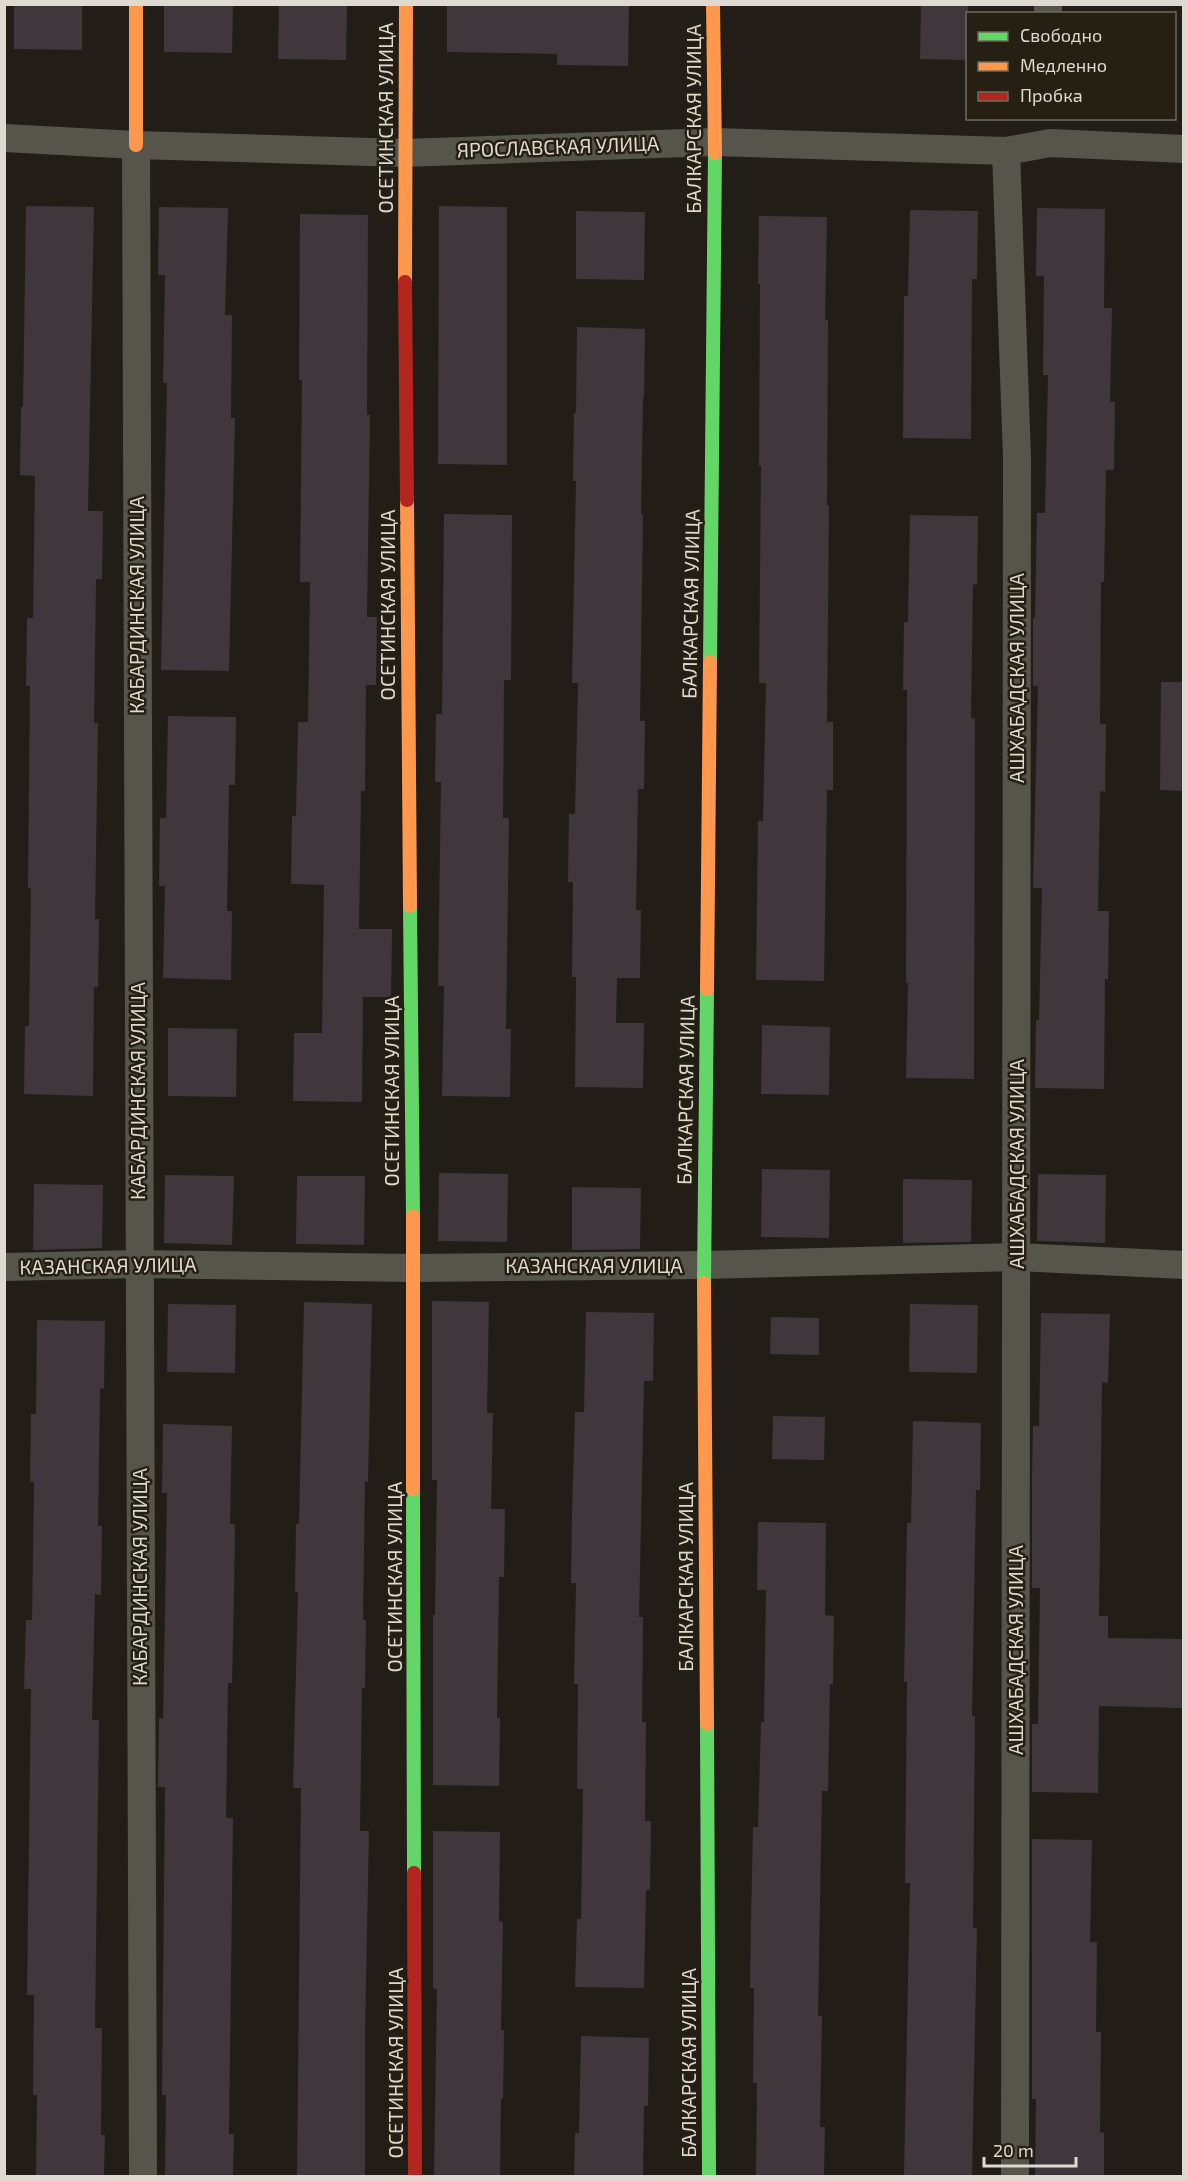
<svg xmlns="http://www.w3.org/2000/svg" width="1188" height="2181" viewBox="0 0 1188 2181" font-family="'Exo 2',sans-serif">
  <style>
    .building { fill: #3f373c }
    .lines { fill: none; stroke-linecap: round; stroke-linejoin: round }
    .street { stroke: #56554c; stroke-width: 28 }
    .fast { stroke: #63d668; stroke-width: 14 }
    .slow { stroke: #ff974d; stroke-width: 14 }
    .jam { stroke: #b3261e; stroke-width: 14 }
    .labels { text-anchor: middle; stroke-width: 5; stroke-linejoin: round; paint-order: stroke }
    .street-label { font-size: 20px; fill: #ded9d1; stroke: #261f13 }
  </style>
  <rect width="100%" height="100%" fill="#221e17"/>
  <g class="building">
    <polygon points="14,4 82,4 82,50 14,49"/>
    <polygon points="164,4 233,4 232,53 164,52"/>
    <polygon points="279,4 347,4 346,60 278,59"/>
    <polygon points="447,4 629,4 628,66 557,65 557,54 447,52"/>
    <polygon points="921,4 968,4 968,60 920,59"/>
    <polygon points="26,206 94,207 88,511 103,511 102,579 96,579 94,723 98,723 95,919 99,919 98,987 94,987 93,1096 24,1094 25,1026 29,1026 31,888 28,888 30,686 26,686 27,618 33,618 35,476 20,475 21,407 23,407"/>
    <polygon points="439,206 507,207 507,465 438,464"/>
    <polygon points="159,207 228,208 225,315 232,315 231,418 235,418 229,671 161,670 167,383 163,383 165,275 158,275"/>
    <polygon points="1037,208 1105,209 1104,308 1112,308 1110,402 1115,402 1114,470 1106,470 1104,582 1101,582 1100,724 1106,724 1105,792 1100,791 1098,911 1109,911 1108,979 1105,979 1104,1089 1035,1088 1036,1020 1039,1020 1042,888 1033,888 1038,686 1033,686 1033,618 1035,618 1037,513 1045,513 1048,375 1043,375 1044,276 1036,276"/>
    <polygon points="910,210 978,211 977,279 972,279 971,439 903,438 904,296 908,296"/>
    <polygon points="576,211 645,212 644,280 576,279"/>
    <polygon points="300,214 368,215 367,415 370,415 367,617 377,617 376,685 366,685 365,791 361,791 359,929 392,929 392,935 391,997 363,997 362,1102 293,1101 294,1033 322,1033 324,885 291,884 292,816 296,816 298,722 308,722 310,582 300,582 302,380 299,380"/>
    <polygon points="759,216 827,217 825,320 828,320 827,505 829,505 827,722 833,722 833,790 827,790 824,981 756,980 758,821 763,821 766,683 759,683 761,466 759,466 760,284 758,284"/>
    <polygon points="577,327 645,329 644,397 643,397 641,514 643,514 640,721 645,721 644,789 638,789 636,910 641,910 640,978 617,978 616,1023 644,1023 643,1088 575,1087 576,977 572,977 573,882 568,882 569,814 575,814 578,683 572,683 576,481 573,481 574,413 576,413"/>
    <polygon points="444,514 512,515 511,680 504,680 503,818 509,818 506,1029 511,1029 510,1097 442,1096 444,986 438,986 441,782 435,782 436,714 442,714"/>
    <polygon points="910,515 978,516 977,585 973,584 971,718 975,719 974,1079 906,1078 908,983 906,983 907,690 903,690 904,622 908,622"/>
    <polygon points="1161,682 1184,682 1184,791 1160,790"/>
    <polygon points="168,716 236,717 235,785 229,785 227,911 232,911 231,980 163,978 165,886 159,886 160,818 166,818"/>
    <polygon points="762,1025 830,1027 829,1095 761,1094"/>
    <polygon points="168,1028 237,1029 236,1097 168,1096"/>
    <polygon points="762,1169 830,1170 829,1238 761,1237"/>
    <polygon points="439,1173 508,1174 507,1242 438,1241"/>
    <polygon points="1038,1174 1106,1175 1105,1243 1037,1241"/>
    <polygon points="165,1175 234,1176 232,1245 164,1243"/>
    <polygon points="297,1176 365,1176 364,1245 296,1244"/>
    <polygon points="903,1179 972,1180 971,1242 903,1243"/>
    <polygon points="34,1184 103,1185 102,1248 33,1250"/>
    <polygon points="572,1187 641,1188 640,1249 572,1250"/>
    <polygon points="432,1301 489,1302 487,1413 493,1413 491,1509 505,1509 504,1577 499,1577 497,1718 500,1718 499,1786 433,1785 433,1615 435,1615 437,1480 432,1480"/>
    <polygon points="304,1302 372,1304 368,1482 365,1482 363,1620 366,1620 365,1688 362,1688 360,1831 369,1831 365,2032 365,2176 297,2176 301,1788 293,1788 298,1592 295,1592 296,1524 299,1524"/>
    <polygon points="168,1304 236,1305 235,1373 167,1372"/>
    <polygon points="910,1304 978,1305 977,1373 909,1372"/>
    <polygon points="586,1312 654,1313 653,1381 644,1381 639,1617 643,1617 642,1722 646,1722 645,1821 651,1821 650,1890 646,1890 644,1988 575,1987 577,1919 581,1919 583,1789 577,1789 578,1684 574,1684 576,1583 571,1583 572,1515 575,1412 584,1412"/>
    <polygon points="1041,1313 1110,1314 1108,1383 1102,1382 1099,1616 1108,1616 1108,1638 1184,1639 1184,1708 1099,1706 1098,1793 1032,1792 1032,1724 1038,1724 1040,1588 1032,1588 1032,1475 1033,1426 1039,1426"/>
    <polygon points="771,1317 819,1318 819,1355 770,1354"/>
    <polygon points="37,1320 105,1321 104,1389 100,1388 98,1526 102,1526 101,1595 95,1594 92,1720 99,1720 95,2028 102,2028 101,2135 105,2135 104,2176 36,2176 37,2095 33,2095 34,1995 27,1995 31,1689 24,1689 26,1620 32,1620 34,1482 30,1482 31,1414 36,1414"/>
    <polygon points="773,1416 825,1417 824,1460 772,1459"/>
    <polygon points="913,1421 981,1423 980,1490 976,1490 972,1716 975,1716 973,1928 977,1928 972,2176 904,2175 910,1883 905,1883 907,1682 904,1682 907,1523 911,1523"/>
    <polygon points="163,1424 232,1426 230,1524 235,1524 234,1593 232,1683 228,1683 226,1818 233,1818 229,2134 234,2134 233,2176 165,2176 166,2095 162,2095 165,1787 158,1787 159,1718 163,1719 165,1614 167,1493 162,1493"/>
    <polygon points="758,1522 826,1523 825,1615 834,1616 833,1684 830,1684 828,1791 822,1791 818,2016 822,2016 820,2127 825,2127 824,2176 756,2176 757,2083 753,2083 754,1988 750,1988 751,1920 753,1827 758,1827 761,1722 764,1722 766,1590 757,1590"/>
    <polygon points="433,1831 500,1832 499,1921 503,1922 501,2030 504,2030 503,2099 501,2099 500,2176 434,2176 437,1989 433,1988"/>
    <polygon points="1032,1839 1092,1840 1090,1942 1097,1942 1096,2032 1101,2032 1100,2132 1104,2133 1104,2176 1035,2176 1036,2099 1032,2099"/>
    <polygon points="581,2036 649,2038 648,2106 644,2106 643,2176 574,2176 575,2133 579,2133"/>
  </g>
  <g class="lines">
    <g class="street">
      <polyline points="1048,4 1048,14"/>
      <polyline points="4,138 136,145 404,153 715,142 1006,151 1050,143 1184,149"/>
      <polyline points="136,145 143,2176"/>
      <polyline points="1006,151 1017,458 1015,2176"/>
      <polyline points="4,1267 138,1264 413,1268 704,1265 1017,1257 1184,1265"/>
    </g>
    <g class="fast">
      <polyline points="710,662 715,153"/>
      <polyline points="410,906 413,1216"/>
      <polyline points="704,1283 707,989"/>
      <polyline points="413,1489 414,1873"/>
      <polyline points="707,1724 709,2176"/>
    </g>
    <g class="slow">
      <polyline points="136,4 136,145"/>
      <polyline points="713,4 715,153"/>
      <polyline points="405,282 406,4"/>
      <polyline points="407,500 410,906"/>
      <polyline points="707,989 710,662"/>
      <polyline points="413,1216 413,1489"/>
      <polyline points="704,1283 707,1724"/>
    </g>
    <g class="jam">
      <polyline points="405,282 407,500"/>
      <polyline points="414,1873 415,2176"/>
    </g>
  </g>
  <g class="labels">
    <g class="street-label">
      <text transform="translate(386 118) rotate(-90)" y="7">ОСЕТИНСКАЯ УЛИЦА</text>
      <text transform="translate(694 119) rotate(-90)" y="7">БАЛКАРСКАЯ УЛИЦА</text>
      <text transform="translate(558 147) rotate(-2)" y="7">ЯРОСЛАВСКАЯ УЛИЦА</text>
      <text transform="translate(691 604) rotate(-89)" y="7">БАЛКАРСКАЯ УЛИЦА</text>
      <text transform="translate(137 605) rotate(-90)" y="7">КАБАРДИНСКАЯ УЛИЦА</text>
      <text transform="translate(388 605) rotate(-90)" y="7">ОСЕТИНСКАЯ УЛИЦА</text>
      <text transform="translate(1017 678) rotate(-90)" y="7">АШХАБАДСКАЯ УЛИЦА</text>
      <text transform="translate(686 1090) rotate(-89)" y="7">БАЛКАРСКАЯ УЛИЦА</text>
      <text transform="translate(138 1091) rotate(-90)" y="7">КАБАРДИНСКАЯ УЛИЦА</text>
      <text transform="translate(392 1091) rotate(-90)" y="7">ОСЕТИНСКАЯ УЛИЦА</text>
      <text transform="translate(1017 1164) rotate(-90)" y="7">АШХАБАДСКАЯ УЛИЦА</text>
      <text transform="translate(108 1266) rotate(-1)" y="7">КАЗАНСКАЯ УЛИЦА</text>
      <text x="594" y="1273">КАЗАНСКАЯ УЛИЦА</text>
      <text transform="translate(140 1577) rotate(-90)" y="7">КАБАРДИНСКАЯ УЛИЦА</text>
      <text transform="translate(395 1577) rotate(-90)" y="7">ОСЕТИНСКАЯ УЛИЦА</text>
      <text transform="translate(686 1577) rotate(-90)" y="7">БАЛКАРСКАЯ УЛИЦА</text>
      <text transform="translate(1016 1650) rotate(-90)" y="7">АШХАБАДСКАЯ УЛИЦА</text>
      <text transform="translate(396 2063) rotate(-90)" y="7">ОСЕТИНСКАЯ УЛИЦА</text>
      <text transform="translate(689 2063) rotate(-90)" y="7">БАЛКАРСКАЯ УЛИЦА</text>
    </g>
  </g>
  <rect width="1188" height="2181" fill="none" stroke="#ded9d1" stroke-width="12"/>
  <rect x="966" y="12" width="210" height="108" fill="#261f13" stroke="#70695f" stroke-width="1.5"/>
  <rect x="978" y="32" width="30" height="9" fill="#63d668" stroke="#70695f" stroke-width="1.5"/>
  <text x="1020" y="42" font-size="18" fill="#ded9d1">Свободно</text>
  <rect x="978" y="62" width="30" height="9" fill="#ff974d" stroke="#70695f" stroke-width="1.5"/>
  <text x="1020" y="72" font-size="18" fill="#ded9d1">Медленно</text>
  <rect x="978" y="92" width="30" height="9" fill="#b3261e" stroke="#70695f" stroke-width="1.5"/>
  <text x="1020" y="102" font-size="18" fill="#ded9d1">Пробка</text>
  <path d="M984 2157v9h92v-9" fill="none" stroke="#ded9d1" stroke-width="3"/>
  <text x="993" y="2157" font-size="18" fill="#ded9d1" stroke="#261f13" stroke-width="4.5" paint-order="stroke">20 m</text>
</svg>
